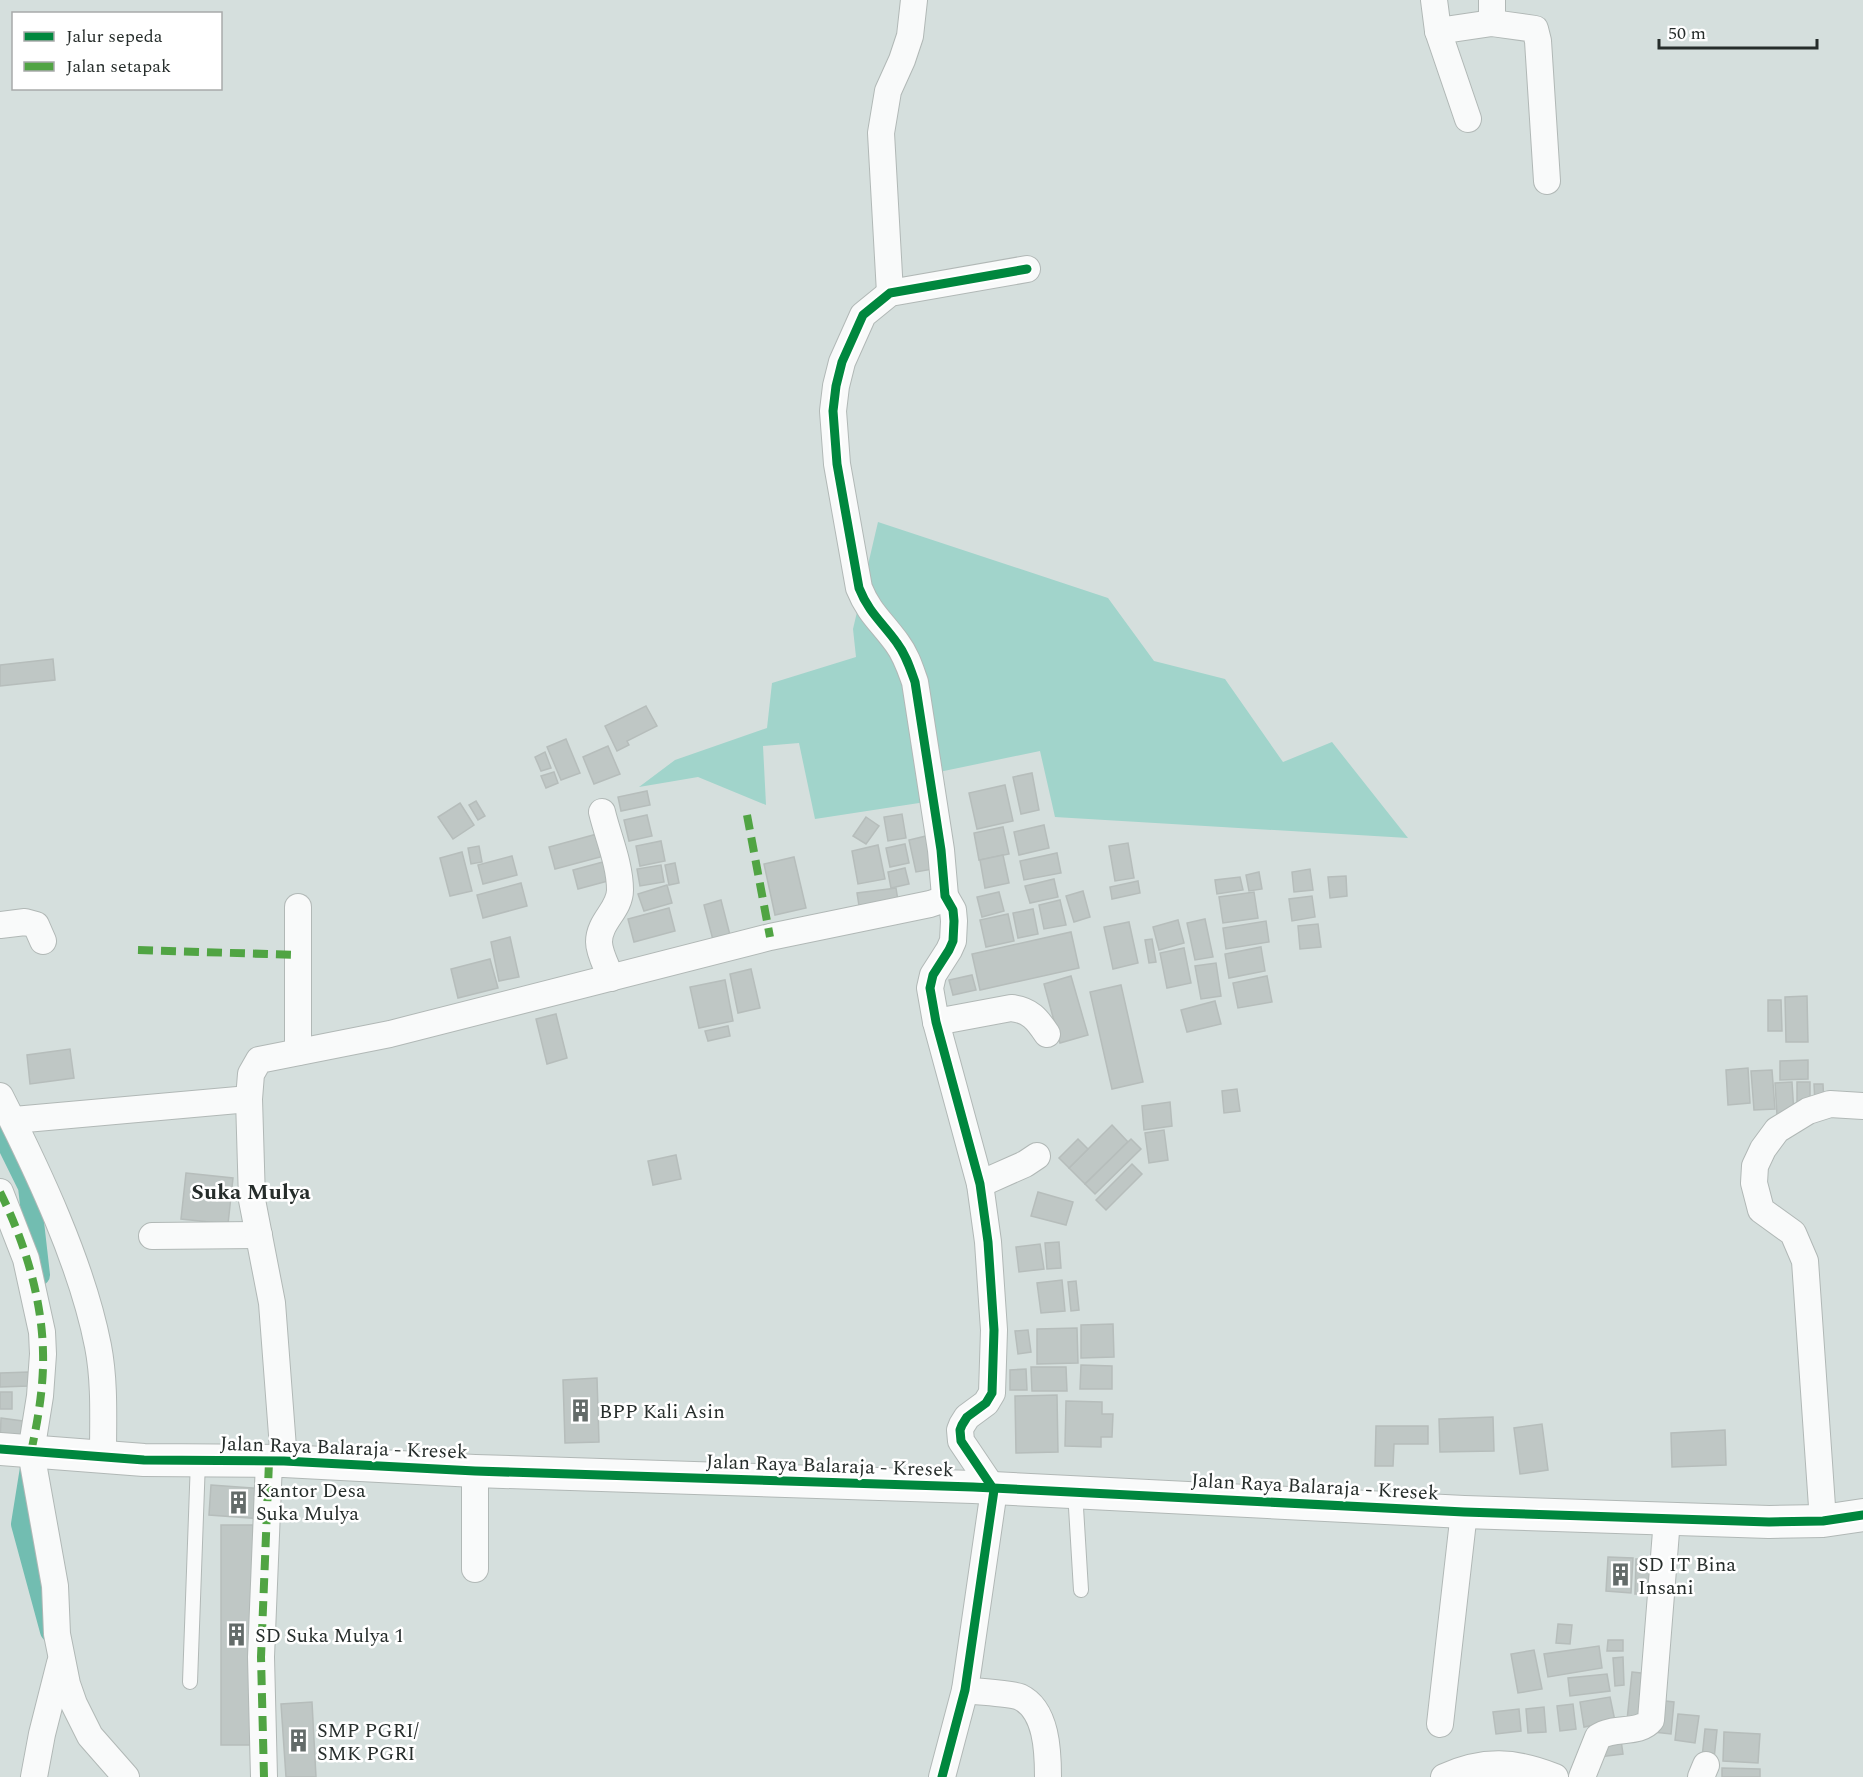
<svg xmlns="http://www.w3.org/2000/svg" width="1863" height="1777" viewBox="0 0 1863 1777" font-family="Spectral,serif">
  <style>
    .green { fill: #a1d4cb }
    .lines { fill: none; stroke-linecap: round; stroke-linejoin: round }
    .canal { stroke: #72bdb1; stroke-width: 22 }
    .building { fill: #bfc7c5; stroke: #b6bdbb; stroke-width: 1.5 }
    .service-casing { stroke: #b1b8b6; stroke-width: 16 }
    .minor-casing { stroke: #b1b8b6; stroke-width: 28 }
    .tertiary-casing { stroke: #b1b8b6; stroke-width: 34 }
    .service { stroke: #f9fafa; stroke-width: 14 }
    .minor { stroke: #f9fafa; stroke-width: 26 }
    .tertiary { stroke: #f9fafa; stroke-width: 32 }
    .quiet { stroke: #50a443; stroke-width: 8; stroke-dasharray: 15 8; stroke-linecap: butt }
    .cycleway-casing { stroke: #fff; stroke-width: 13 }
    .cycleway { stroke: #00873e; stroke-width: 9 }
    .labels { text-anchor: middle; stroke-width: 5; stroke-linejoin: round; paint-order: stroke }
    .poi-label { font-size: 20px; fill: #262d2b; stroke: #fff; text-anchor: start }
    .street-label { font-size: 20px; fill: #262d2b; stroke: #fff }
    .quarter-label { font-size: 22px; font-weight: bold; fill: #262d2b; stroke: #fff }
  </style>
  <rect width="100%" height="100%" fill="#d5dfdd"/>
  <polygon class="green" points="878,522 1108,598 1154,661 1225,679 1283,762 1332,742 1408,838 1055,817 1040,751 939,772 945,799 815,819 799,743 763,746 766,805 698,777 639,787 675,760 767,728 772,683 856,657 853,629"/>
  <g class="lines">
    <g class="canal">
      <polyline points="0,1128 29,1187 39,1275"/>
      <polyline points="31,1468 22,1524 51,1631"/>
    </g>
  </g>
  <g class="building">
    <polygon points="53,659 55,680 0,686 0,665"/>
    <polygon points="646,706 657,726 627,741 629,745 617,751 605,726"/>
    <polygon points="566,739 580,773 561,780 547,747"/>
    <polygon points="608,746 620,774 594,784 583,757"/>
    <polygon points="545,752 551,768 541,771 535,757"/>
    <polygon points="554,772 558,783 546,788 541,776"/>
    <polygon points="1032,773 1039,810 1021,814 1013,777"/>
    <polygon points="1005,785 1013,821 977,829 969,793"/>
    <polygon points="647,791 650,805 621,811 618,797"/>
    <polygon points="476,801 485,816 478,820 469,805"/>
    <polygon points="460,803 474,825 453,839 438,817"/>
    <polygon points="902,814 906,838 888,841 884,817"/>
    <polygon points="647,815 652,836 629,841 624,820"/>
    <polygon points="866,817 879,826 866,844 853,836"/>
    <polygon points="1044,825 1049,848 1019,855 1014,832"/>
    <polygon points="1003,827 1009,854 979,860 974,833"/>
    <polygon points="597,834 604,856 555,869 549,847"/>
    <polygon points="926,836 933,869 916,872 909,840"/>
    <polygon points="661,841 665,861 640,866 636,846"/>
    <polygon points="1128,843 1134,878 1115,881 1109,846"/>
    <polygon points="905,844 909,863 890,867 886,848"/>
    <polygon points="878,845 885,879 858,884 852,851"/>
    <polygon points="479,846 482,862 471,864 468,848"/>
    <polygon points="462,852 472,891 450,896 440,858"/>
    <polygon points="1057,853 1061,873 1024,880 1020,861"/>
    <polygon points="1003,855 1009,883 985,888 980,860"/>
    <polygon points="512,856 517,875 483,884 478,865"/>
    <polygon points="794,857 806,908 775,915 764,864"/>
    <polygon points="603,862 608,881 578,889 573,870"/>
    <polygon points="675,863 679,883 669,885 665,865"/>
    <polygon points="661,865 664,882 640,886 637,869"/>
    <polygon points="905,868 909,884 891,888 888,872"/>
    <polygon points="1310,869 1313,890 1294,892 1292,872"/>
    <polygon points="1259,872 1262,889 1249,891 1246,875"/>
    <polygon points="1346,876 1347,896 1330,898 1328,877"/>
    <polygon points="1240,877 1243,890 1217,894 1215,880"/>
    <polygon points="1054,879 1058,897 1030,903 1025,886"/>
    <polygon points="1138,881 1140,893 1112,899 1110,887"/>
    <polygon points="521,883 527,906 483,918 477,895"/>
    <polygon points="667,885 672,903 644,911 638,894"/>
    <polygon points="896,888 899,907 860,912 857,893"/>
    <polygon points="1083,891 1090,917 1074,922 1066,896"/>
    <polygon points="999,892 1004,911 982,917 977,897"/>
    <polygon points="1254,892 1258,918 1223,923 1219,897"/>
    <polygon points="1312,896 1315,917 1292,921 1289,899"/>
    <polygon points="721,900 730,935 713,940 704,905"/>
    <polygon points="1060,900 1066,925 1044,929 1039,905"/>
    <polygon points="669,908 675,931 634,942 628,919"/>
    <polygon points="1033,909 1038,934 1018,938 1013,913"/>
    <polygon points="1008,914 1014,941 986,947 980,920"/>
    <polygon points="1205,919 1213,957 1195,960 1187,923"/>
    <polygon points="1178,920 1184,943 1159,950 1153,927"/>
    <polygon points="1266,921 1269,942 1226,949 1223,928"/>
    <polygon points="1129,922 1138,963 1113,969 1104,927"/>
    <polygon points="1318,924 1321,947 1300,949 1298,926"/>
    <polygon points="1071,932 1079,968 980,990 972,954"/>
    <polygon points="510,937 519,977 499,981 491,942"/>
    <polygon points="1152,939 1156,962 1149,963 1145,940"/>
    <polygon points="1261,947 1265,971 1229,978 1225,954"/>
    <polygon points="1184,948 1191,983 1167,988 1160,953"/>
    <polygon points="490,959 498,988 458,998 451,969"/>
    <polygon points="1216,963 1221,996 1201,999 1195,966"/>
    <polygon points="751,969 760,1008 738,1013 730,974"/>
    <polygon points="972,975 976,990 953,995 949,980"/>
    <polygon points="1071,976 1088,1035 1060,1043 1044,984"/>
    <polygon points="1267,976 1272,1002 1238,1008 1233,983"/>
    <polygon points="725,980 733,1021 699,1028 690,987"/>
    <polygon points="1121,985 1143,1082 1112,1089 1090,992"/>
    <polygon points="1807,996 1808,1042 1786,1042 1785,997"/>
    <polygon points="1768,1000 1781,1000 1782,1031 1768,1031"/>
    <polygon points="1215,1001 1221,1024 1187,1032 1181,1010"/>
    <polygon points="556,1014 567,1058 547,1064 536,1019"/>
    <polygon points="728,1026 730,1036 708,1041 705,1031"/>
    <polygon points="70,1049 74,1078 30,1084 27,1055"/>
    <polygon points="1808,1060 1808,1079 1780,1080 1780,1061"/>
    <polygon points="1748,1068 1750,1103 1728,1105 1726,1070"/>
    <polygon points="1772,1070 1775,1109 1754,1110 1751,1071"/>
    <polygon points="1792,1082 1794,1114 1777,1115 1775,1083"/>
    <rect x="1797" y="1082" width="13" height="25"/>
    <polygon points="1814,1084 1823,1084 1824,1104 1815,1104"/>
    <polygon points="1237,1089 1240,1111 1224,1113 1222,1091"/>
    <polygon points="1170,1102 1172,1126 1144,1130 1142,1106"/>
    <polygon points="1112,1125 1128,1142 1085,1184 1069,1168"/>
    <polygon points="1164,1130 1168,1160 1149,1163 1145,1133"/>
    <polygon points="1078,1139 1088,1149 1069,1168 1059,1158"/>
    <polygon points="1131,1139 1141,1149 1095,1194 1085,1184"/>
    <polygon points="676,1155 681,1179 653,1185 648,1161"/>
    <polygon points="1132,1164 1142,1174 1106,1210 1096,1200"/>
    <polygon points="186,1173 233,1178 228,1224 181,1219"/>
    <polygon points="1038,1192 1073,1202 1066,1225 1031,1216"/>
    <polygon points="1059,1242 1061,1268 1047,1269 1045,1243"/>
    <polygon points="1040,1244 1044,1269 1019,1272 1016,1247"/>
    <polygon points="1062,1280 1065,1311 1041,1313 1037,1283"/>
    <polygon points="1076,1281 1079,1310 1071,1311 1068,1282"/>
    <polygon points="1113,1324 1114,1357 1081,1358 1081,1325"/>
    <polygon points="1077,1328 1078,1363 1037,1364 1037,1329"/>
    <polygon points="1028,1330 1031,1352 1018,1354 1015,1331"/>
    <polygon points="1081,1365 1112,1366 1112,1389 1080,1389"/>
    <polygon points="1031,1367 1066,1367 1067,1391 1032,1391"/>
    <polygon points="1026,1369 1027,1390 1010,1390 1010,1370"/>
    <polygon points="29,1372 29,1386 0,1387 0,1373"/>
    <polygon points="597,1378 599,1442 565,1443 563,1380"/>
    <rect x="0" y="1392" width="12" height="17"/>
    <polygon points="1057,1395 1058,1452 1016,1453 1015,1396"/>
    <polygon points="1066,1401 1102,1402 1102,1414 1113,1414 1112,1437 1101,1437 1101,1447 1065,1446"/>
    <polygon points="1493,1417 1494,1451 1440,1452 1439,1419"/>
    <polygon points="1,1418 30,1422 27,1447 0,1443"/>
    <polygon points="1542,1424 1548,1470 1520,1474 1514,1428"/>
    <polygon points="1376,1426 1428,1426 1428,1444 1394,1444 1393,1466 1375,1466"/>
    <polygon points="1725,1430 1726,1465 1672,1467 1671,1433"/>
    <polygon points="211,1485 267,1489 264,1519 209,1515"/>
    <polygon points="221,1525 253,1525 254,1745 221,1745"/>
    <polygon points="1608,1557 1633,1558 1631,1593 1606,1591"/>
    <polygon points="1636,1559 1661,1560 1659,1594 1635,1594"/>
    <polygon points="1558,1624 1572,1625 1570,1644 1556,1643"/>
    <polygon points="1608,1640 1623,1640 1623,1651 1607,1651"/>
    <polygon points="1599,1646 1602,1668 1548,1677 1544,1654"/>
    <polygon points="1534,1650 1542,1689 1518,1693 1511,1654"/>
    <polygon points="1623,1657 1624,1685 1615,1686 1613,1658"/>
    <polygon points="1632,1672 1650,1674 1645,1722 1627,1720"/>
    <polygon points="1607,1674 1610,1691 1570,1696 1568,1678"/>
    <polygon points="1610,1697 1615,1721 1584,1727 1580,1702"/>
    <polygon points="1657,1700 1674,1702 1671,1734 1654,1732"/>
    <polygon points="312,1702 316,1777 286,1777 281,1704"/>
    <polygon points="1573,1704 1576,1729 1560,1731 1557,1706"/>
    <polygon points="1544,1707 1546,1732 1528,1733 1526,1709"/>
    <polygon points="1519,1709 1521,1731 1496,1734 1493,1712"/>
    <polygon points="1678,1714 1699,1716 1695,1743 1675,1740"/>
    <polygon points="1705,1729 1717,1730 1714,1759 1702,1758"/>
    <polygon points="1724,1732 1760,1734 1758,1763 1723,1761"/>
    <polygon points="1621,1740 1623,1754 1599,1757 1597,1744"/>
    <polygon points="1722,1768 1760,1769 1760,1777 1722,1777"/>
  </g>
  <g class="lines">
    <defs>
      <g id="service">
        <polyline points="1075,1491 1081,1590"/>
        <polyline points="190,1682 198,1460"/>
      </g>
      <g id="minor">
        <polyline points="1434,0 1438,31 1468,119"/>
        <polyline points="1492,0 1492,23"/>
        <polyline points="1438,31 1492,23 1535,29 1538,41 1547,181"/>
        <polyline points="890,293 881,133 888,91 902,60 910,36 914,0"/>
        <path d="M602 812C608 837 620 864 620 890 620 910 599 921 599 942 599 953 607 967 611 978"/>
        <polyline points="0,925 25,922 36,925 43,941"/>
        <path d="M936 1022 1011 1008C1030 1010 1037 1019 1047 1034"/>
        <polyline points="298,1052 298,907"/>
        <path d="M0 1096C38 1171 82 1264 98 1346 105 1382 103 1420 103 1456"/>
        <polyline points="14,1120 249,1099"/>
        <polyline points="980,1184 1025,1164 1037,1156"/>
        <polyline points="0,1192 26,1259 42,1332 43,1354 40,1396 31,1452 55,1586 57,1634 67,1684 74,1704 90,1736 126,1777"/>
        <polyline points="152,1236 259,1235"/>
        <polyline points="284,1461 272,1303 252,1200 249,1099 251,1074 259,1060 390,1034 770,937 930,904 939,901 945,896"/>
        <polyline points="475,1471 475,1569"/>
        <polyline points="1823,1521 1805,1261 1793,1233 1761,1210 1754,1183 1755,1166 1763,1149 1777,1130 1808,1111 1830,1104 1863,1106"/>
        <path d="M965 1690C978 1692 1010 1693 1020 1697 1047 1710 1048 1752 1048 1777"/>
        <polyline points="1440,1724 1464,1512"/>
        <polyline points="34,1777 42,1734 60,1663"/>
        <polyline points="264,1777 261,1657 269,1462"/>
        <path d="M942 1777 965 1690 994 1490 961 1441 960 1430 962 1425 967 1417 986 1403 992 1393 994 1330 988 1242 980 1184 936 1022 930 988 933 975 949 950 953 941 954 921 953 910 945 896 941 850 915 682C910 668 906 655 897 643 882 622 869 613 859 588L837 464 833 411 836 386 842 362 863 315 890 293 1027 269"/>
        <path d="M1444 1777C1484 1759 1515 1761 1555 1777"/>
        <path d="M1582 1777 1598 1737C1614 1726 1639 1735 1651 1720L1667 1519"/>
        <polyline points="1701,1777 1706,1765"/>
      </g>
      <polyline id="tertiary" points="0,1449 144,1460 284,1461 475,1471 973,1487 1464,1512 1769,1522 1823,1521 1863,1515"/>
    </defs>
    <use href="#service" class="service-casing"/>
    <use href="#minor" class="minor-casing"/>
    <use href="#tertiary" class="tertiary-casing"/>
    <use href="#service" class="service"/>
    <use href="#minor" class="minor"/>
    <use href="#tertiary" class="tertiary"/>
    <g class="quiet">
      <polyline points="747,815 770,937"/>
      <polyline points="138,950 298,955"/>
      <path d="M0 1192C24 1240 42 1298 43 1352 44 1385 38 1420 31 1452"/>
      <polyline points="264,1777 261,1657 269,1462"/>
    </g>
    <defs>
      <g id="cycleway">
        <polyline points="0,1449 144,1460 284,1461 475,1471 973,1487 1464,1512 1769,1522 1823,1521 1863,1515"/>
        <path d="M942 1777 965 1690 994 1490 961 1441 960 1430 962 1425 967 1417 986 1403 992 1393 994 1330 988 1242 980 1184 936 1022 930 988 933 975 949 950 953 941 954 921 953 910 945 896 941 850 915 682C910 668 906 655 897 643 882 622 869 613 859 588L837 464 833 411 836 386 842 362 863 315 890 293 1027 269"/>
      </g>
    </defs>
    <use href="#cycleway" class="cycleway-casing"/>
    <use href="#cycleway" class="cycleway"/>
  </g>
  <defs>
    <symbol id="building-bare" viewBox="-9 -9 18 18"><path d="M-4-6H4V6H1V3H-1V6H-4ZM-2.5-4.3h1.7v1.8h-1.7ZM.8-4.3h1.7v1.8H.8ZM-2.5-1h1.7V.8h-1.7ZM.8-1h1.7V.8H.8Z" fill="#636b69" stroke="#fff" stroke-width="2.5" paint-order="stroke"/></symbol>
  </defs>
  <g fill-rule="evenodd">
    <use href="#building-bare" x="564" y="1394" width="33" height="33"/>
    <use href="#building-bare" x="222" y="1486" width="33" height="33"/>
    <use href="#building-bare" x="1604" y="1558" width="33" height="33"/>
    <use href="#building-bare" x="220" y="1618" width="33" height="33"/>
    <use href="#building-bare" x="282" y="1724" width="33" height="33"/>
  </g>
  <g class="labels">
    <g class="poi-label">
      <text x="599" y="1418">BPP Kali Asin</text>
      <text x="256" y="1497">Kantor Desa<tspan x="256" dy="23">Suka Mulya</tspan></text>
      <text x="1638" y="1571">SD IT Bina<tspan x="1638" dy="23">Insani</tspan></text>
      <text x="255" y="1642">SD Suka Mulya 1</text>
      <text x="317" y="1737">SMP PGRI/<tspan x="317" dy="23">SMK PGRI</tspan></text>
    </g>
    <g class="street-label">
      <text transform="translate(344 1447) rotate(2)" y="7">Jalan Raya Balaraja - Kresek</text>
      <text transform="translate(830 1465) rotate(2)" y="7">Jalan Raya Balaraja - Kresek</text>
      <text transform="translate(1315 1486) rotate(3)" y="7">Jalan Raya Balaraja - Kresek</text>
    </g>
    <g class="quarter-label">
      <text x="251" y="1199">Suka Mulya</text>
    </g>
  </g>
  <rect x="12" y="12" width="210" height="78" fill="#ffffff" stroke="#a8abaa" stroke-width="1.5"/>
  <rect x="24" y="32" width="30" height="9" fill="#00873e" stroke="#a8abaa" stroke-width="1.5"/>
  <text x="66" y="42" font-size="18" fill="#262d2b">Jalur sepeda</text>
  <rect x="24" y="62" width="30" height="9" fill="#50a443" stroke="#a8abaa" stroke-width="1.5"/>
  <text x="66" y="72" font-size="18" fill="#262d2b">Jalan setapak</text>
  <path d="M1659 39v9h158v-9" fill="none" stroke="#262d2b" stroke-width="3"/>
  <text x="1668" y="39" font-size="18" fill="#262d2b" stroke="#ffffff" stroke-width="4.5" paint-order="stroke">50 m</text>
</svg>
